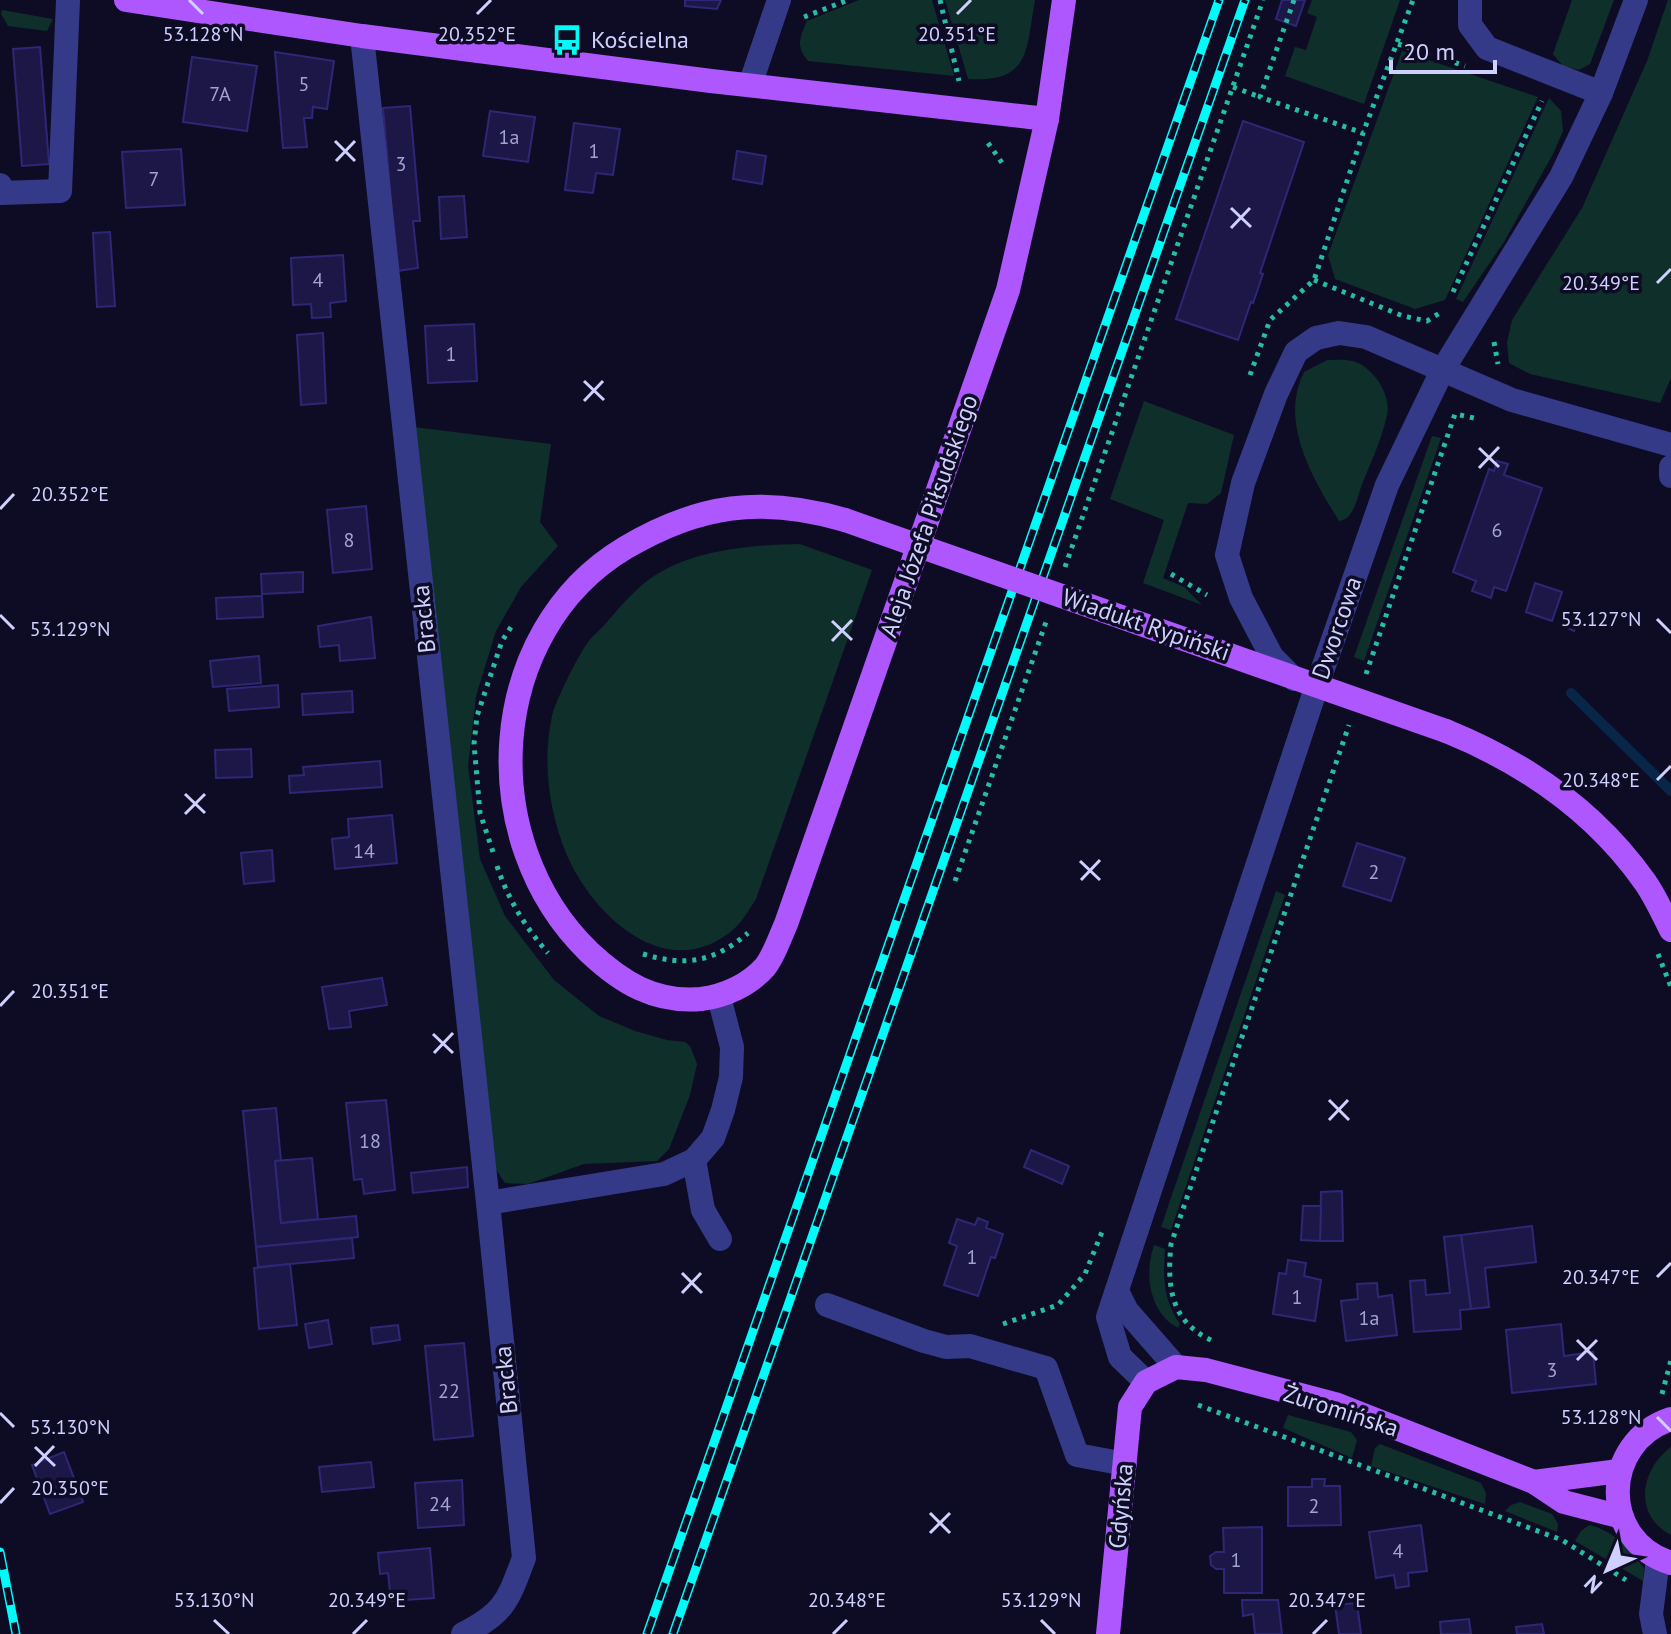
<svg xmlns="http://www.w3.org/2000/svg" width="1671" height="1634" viewBox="0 0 1671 1634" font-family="'PT Sans',sans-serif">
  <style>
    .green { fill: #0f2f2a }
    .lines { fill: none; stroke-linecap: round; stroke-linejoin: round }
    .stream { stroke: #082648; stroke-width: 10 }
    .building { fill: #1c1747; stroke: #2e2775; stroke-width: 2 }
    .path { stroke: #25bea4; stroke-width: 5; stroke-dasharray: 4 6; stroke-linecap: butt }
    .minor { stroke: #343a87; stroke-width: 24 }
    .major { stroke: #ae57ff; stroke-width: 24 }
    .rail-casing { stroke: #00fbf9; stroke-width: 9 }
    .rail { stroke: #0e0c25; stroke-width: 6; stroke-dasharray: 18; stroke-linecap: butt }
    .major-bridge { stroke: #ae57ff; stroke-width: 24 }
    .ticks { fill: none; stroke: #d0d0ff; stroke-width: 3 }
    .labels { text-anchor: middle; stroke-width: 7; stroke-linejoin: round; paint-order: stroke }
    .number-label { font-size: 20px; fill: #a3a2d1 }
    .poi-label { font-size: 24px; fill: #d0d0ff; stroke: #0e0c25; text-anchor: start }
    .street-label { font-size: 24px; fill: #d0d0ff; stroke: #0e0c25 }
    .ticks-label { font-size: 20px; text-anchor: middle; fill: #d0d0ff; stroke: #0e0c25; stroke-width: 7; stroke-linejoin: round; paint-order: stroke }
  </style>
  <rect width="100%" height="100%" fill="#0e0c25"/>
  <g class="green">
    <path d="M859 0H932L954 76 808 61C796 46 799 39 807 21Z"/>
    <path d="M945 0H1035C1026 50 1031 83 968 79Z"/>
    <polygon points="1312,0 1400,0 1364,104 1285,76 1295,47 1306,50 1317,17 1307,13"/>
    <polygon points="1572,0 1614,0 1590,64 1579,70 1563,66 1553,54"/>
    <polygon points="1668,0 1671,0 1671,378 1660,403 1530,374 1509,363 1507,342 1512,320 1582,208 1647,61"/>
    <polygon points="2,10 53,19 47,31 8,26 1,14"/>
    <polygon points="1402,51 1538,97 1445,300 1415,309 1335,279 1328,255"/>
    <polygon points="1549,98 1561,111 1563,131 1553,154 1504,242 1463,302 1456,299"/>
    <path d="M1327 360C1335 360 1344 359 1352 361 1372 365 1392 395 1387 415 1382 439 1370 464 1361 487 1357 499 1353 520 1339 521 1312 477 1279 422 1304 372Z"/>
    <polygon points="1144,401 1234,435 1221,493 1207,504 1188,503 1163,578 1184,587 1202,605 1143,583 1164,520 1110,499"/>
    <polygon points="414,427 551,444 540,522 558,546 521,587 496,631 476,696 468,766 480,859 505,916 554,980 599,1016 635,1031 667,1040 685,1042 690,1046 697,1064 690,1095 669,1149 657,1161 584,1164 528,1184 505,1183 495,1168"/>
    <polygon points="1432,436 1441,438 1364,661 1354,657"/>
    <path d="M800 544 872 570 756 899C750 908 743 921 735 928 669 987 593 917 566 853 549 811 542 762 552 716 555 702 577 658 586 645 591 637 600 630 606 623 621 606 639 584 659 573 699 549 755 545 800 544Z"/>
    <polygon points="1276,891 1285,895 1171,1230 1161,1227"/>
    <path d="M1154 1245 1165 1249C1163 1277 1163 1300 1180 1324L1178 1328C1149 1312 1144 1274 1154 1245Z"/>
    <polygon points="1288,1415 1351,1432 1357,1440 1352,1458 1283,1428"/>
    <polygon points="1380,1444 1481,1483 1486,1493 1485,1504 1371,1466 1375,1448"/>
    <path d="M1671 1447V1535C1633 1515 1640 1470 1671 1447Z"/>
    <polygon points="1520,1502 1552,1514 1558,1524 1557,1532 1505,1511 1511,1505"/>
    <path d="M1589 1525C1613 1530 1629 1549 1644 1568L1643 1581 1575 1541 1581 1531Z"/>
  </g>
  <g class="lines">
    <polyline class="stream" points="1571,693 1671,791"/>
  </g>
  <g class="building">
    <polygon points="685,0 721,0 717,9 685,6"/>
    <polygon points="1282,0 1305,0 1296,26 1276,19"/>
    <polygon points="40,47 49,164 22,166 13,49"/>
    <polygon points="275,52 334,61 327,109 313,107 312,118 304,118 307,147 283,148"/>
    <polygon points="192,57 257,66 247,131 183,122"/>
    <polygon points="410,106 420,221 413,221 418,268 397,271 383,108"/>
    <polygon points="490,111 535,117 528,162 483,156"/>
    <polygon points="1243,121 1304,142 1260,273 1263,274 1253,303 1251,302 1238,340 1176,319"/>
    <polygon points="574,123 620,129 613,175 596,173 593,193 565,190"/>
    <polygon points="181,149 185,205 126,208 122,152"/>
    <polygon points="737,151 766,156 762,184 733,179"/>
    <polygon points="464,196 467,237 441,239 439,197"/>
    <polygon points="110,232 115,306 97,307 93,233"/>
    <polygon points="343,255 346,301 330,303 331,317 312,318 311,304 293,305 291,258"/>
    <polygon points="474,324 477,381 428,383 425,326"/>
    <polygon points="323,333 326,403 301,405 297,335"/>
    <polygon points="1497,461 1508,464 1504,475 1542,488 1506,591 1494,587 1491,598 1472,591 1476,581 1453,572 1489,469 1494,471"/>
    <polygon points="366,506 372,569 333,573 327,510"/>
    <polygon points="303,572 303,592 262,594 261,574"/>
    <polygon points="1535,583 1562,592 1552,621 1526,612"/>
    <polygon points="262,596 263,617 217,619 216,598"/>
    <polygon points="1565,613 1579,618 1574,631 1560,625"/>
    <polygon points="371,617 375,658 340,661 339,645 320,647 318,626"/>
    <polygon points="259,656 261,683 213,687 210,661"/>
    <polygon points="278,685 279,707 229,711 227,689"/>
    <polygon points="352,691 353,712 303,715 302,694"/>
    <polygon points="251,749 252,777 216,778 215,750"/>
    <polygon points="380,761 382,787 290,793 289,776 304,775 303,767"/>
    <polygon points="392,815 397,863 335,869 332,839 349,837 348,819"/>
    <polygon points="1357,843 1405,858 1391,901 1343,886"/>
    <polygon points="272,850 274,881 244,884 241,853"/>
    <polygon points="382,978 387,1005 349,1011 351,1027 329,1029 322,987"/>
    <polygon points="386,1100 395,1190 364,1194 362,1179 354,1180 346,1103"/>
    <polygon points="276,1108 281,1161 275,1161 281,1223 356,1216 358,1237 256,1247 243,1111"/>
    <polygon points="1031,1150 1069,1166 1062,1184 1024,1167"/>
    <polygon points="312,1158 318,1219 281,1223 275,1161"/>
    <polygon points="467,1167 468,1187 413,1193 411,1173"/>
    <polygon points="1342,1191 1343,1241 1320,1241 1321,1192"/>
    <polygon points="1303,1206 1321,1206 1320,1241 1301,1240"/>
    <polygon points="978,1218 988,1222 986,1228 1003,1234 995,1258 991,1257 978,1296 944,1285 957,1246 949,1243 957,1219 975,1225"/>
    <polygon points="1532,1226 1536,1262 1485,1268 1489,1307 1471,1309 1461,1235"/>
    <polygon points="1461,1235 1471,1309 1460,1310 1461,1329 1414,1332 1410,1281 1425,1280 1426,1295 1450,1293 1444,1237"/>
    <polygon points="352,1238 354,1258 258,1267 256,1247"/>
    <polygon points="1288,1260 1306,1263 1304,1276 1321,1280 1315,1321 1273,1314 1279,1273 1286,1274"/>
    <polygon points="290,1264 297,1325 259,1329 254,1268"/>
    <polygon points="1377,1283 1378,1297 1392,1295 1397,1335 1346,1341 1341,1301 1358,1299 1357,1284"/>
    <polygon points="328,1320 332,1344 309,1348 305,1324"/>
    <polygon points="1561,1324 1564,1356 1593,1352 1596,1384 1512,1393 1506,1330"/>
    <polygon points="398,1325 400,1340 373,1344 371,1328"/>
    <polygon points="464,1343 473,1436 434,1440 425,1346"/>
    <polygon points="64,1452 83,1502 50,1514 32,1465"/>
    <polygon points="371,1462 374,1487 322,1492 319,1467"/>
    <polygon points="1312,1479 1325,1479 1324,1486 1340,1486 1341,1525 1288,1526 1288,1487 1312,1487"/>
    <polygon points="462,1480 464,1525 418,1528 415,1483"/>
    <polygon points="1421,1525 1427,1571 1408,1573 1409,1586 1396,1588 1394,1575 1376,1578 1369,1532"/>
    <polygon points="1262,1527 1262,1593 1224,1593 1224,1569 1216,1569 1211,1565 1210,1556 1216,1552 1224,1552 1223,1528"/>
    <polygon points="430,1548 434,1598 391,1601 388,1573 380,1574 378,1553"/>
    <polygon points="1242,1600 1278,1600 1282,1634 1255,1634 1253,1614 1243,1616"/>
    <polygon points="1357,1603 1361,1634 1339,1634 1335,1605"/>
    <polygon points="1469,1619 1471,1634 1441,1634 1440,1622"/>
    <polygon points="1542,1624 1544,1634 1517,1634 1516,1627"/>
  </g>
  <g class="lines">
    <g class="path">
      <polyline points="940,0 959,81"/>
      <polyline points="1294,0 1260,97 1363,133"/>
      <polyline points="804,17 848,0"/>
      <polyline points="1398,44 1465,66"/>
      <polyline points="1233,87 1260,97"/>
      <polyline points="988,143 1005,167"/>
      <polyline points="1314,280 1403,316 1427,321 1443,311"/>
      <polyline points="1453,292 1542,101"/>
      <polyline points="1494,342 1498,364"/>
      <polyline points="1250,375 1270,320 1314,280 1363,133 1413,0"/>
      <polyline points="1065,567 1263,0"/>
      <polyline points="1171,574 1207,595"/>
      <polyline points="1366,674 1455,414 1474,418"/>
      <polyline points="493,852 480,813 474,744 477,716 502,641 513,624"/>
      <path d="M497 866C508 899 525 927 548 953"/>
      <polyline points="955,881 1046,622"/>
      <path d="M643 954C686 967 714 962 748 933"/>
      <polyline points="1658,954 1671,987"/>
      <polyline points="1003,1324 1058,1305 1085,1274 1104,1227"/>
      <path d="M1211 1340C1170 1321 1167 1286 1171 1244L1349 725"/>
      <polyline points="1662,1394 1671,1360"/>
      <polyline points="1198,1405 1562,1540 1626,1580"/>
    </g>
    <g class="minor">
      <polyline points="1470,0 1470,25 1487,48 1601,93"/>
      <path d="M362 36 488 1203 524 1558C508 1600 505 1613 463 1634"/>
      <polyline points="750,85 779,0"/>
      <polyline points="0,185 1,193 60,191 68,0"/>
      <polyline points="1671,467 1671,476"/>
      <polyline points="1294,679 1272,657 1241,598 1227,555 1243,483 1276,394 1296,352 1316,338 1339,333 1366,337 1512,400 1671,445"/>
      <polyline points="694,1160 703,1210 720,1239"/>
      <polyline points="488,1203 664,1174 694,1160 713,1138 723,1110 731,1077 732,1047 719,997"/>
      <polyline points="1117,1291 1127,1311 1176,1367"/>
      <polyline points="827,1305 924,1341 946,1347 970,1346 1046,1368 1077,1455 1125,1464"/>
      <polyline points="1146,1382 1120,1357 1108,1317 1313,697 1387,485 1442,371 1561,177 1601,93 1636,0"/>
      <polyline points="1655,1634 1651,1614 1658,1559"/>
    </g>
    <g class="major">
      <polyline points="126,0 362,36 711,81 1047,119"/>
      <path d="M845 520C762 496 699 504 625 548 485 632 474 841 589 952 622 983 655 1003 701 999 725 996 749 985 765 967 774 956 780 937 786 924L1008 290 1047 119 1064 0"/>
      <path d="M1446 731C1525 763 1595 811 1645 882 1655 896 1663 914 1671 930"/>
      <path d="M1671 1419C1601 1442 1599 1541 1671 1563"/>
      <polyline points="1534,1482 1619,1471"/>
      <polyline points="1108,1634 1130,1407 1146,1382 1176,1367 1206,1370 1335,1404 1534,1482 1564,1502 1622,1517"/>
    </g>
    <defs>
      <g id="rail">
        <polyline points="0,1552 16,1634"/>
        <polyline points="647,1634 1219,0"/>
        <polyline points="673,1634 1245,0"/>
      </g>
    </defs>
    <use href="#rail" class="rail-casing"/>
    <use href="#rail" class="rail"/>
    <polyline class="major-bridge" points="845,520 1446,731"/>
  </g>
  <path class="ticks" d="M189 0 203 14M477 14 491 0M957 14 971 0M335 141 355 161M336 161 355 141M1231 208 1251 227M1231 228 1250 208M1657 283 1671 269M584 381 604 400M584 401 603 381M1479 448 1499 467M1479 468 1499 447M0 509 14 494M0 615 14 629M1657 619 1671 633M832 621 852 640M832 641 852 620M1657 780 1671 766M185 794 205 813M185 814 205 794M1080 861 1100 880M1081 880 1100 860M0 1006 14 991M433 1034 453 1053M434 1053 453 1033M1329 1100 1349 1120M1329 1120 1348 1100M682 1273 702 1293M1657 1277 1671 1263M682 1293 701 1273M1577 1340 1597 1360M1577 1360 1597 1340M0 1413 14 1427M1657 1417 1671 1431M35 1447 55 1466M35 1466 54 1446M0 1503 14 1488M930 1513 950 1533M930 1533 950 1513M214 1620 229 1634M1041 1620 1055 1634M353 1634 367 1620M833 1634 847 1620M1313 1634 1327 1620"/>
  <defs>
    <symbol id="bus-bare" viewBox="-9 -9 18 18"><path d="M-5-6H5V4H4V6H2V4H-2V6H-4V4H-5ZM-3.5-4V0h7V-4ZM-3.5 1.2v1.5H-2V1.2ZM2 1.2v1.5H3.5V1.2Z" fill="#00fbf9" stroke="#0e0c25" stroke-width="2.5" paint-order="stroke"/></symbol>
  </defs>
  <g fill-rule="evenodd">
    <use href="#bus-bare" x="545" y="18" width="44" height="44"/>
  </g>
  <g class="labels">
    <g class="number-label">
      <text x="304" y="91">5</text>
      <text x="220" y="101">7A</text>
      <text x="509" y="144">1a</text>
      <text x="594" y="158">1</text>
      <text x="401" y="171">3</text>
      <text x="154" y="186">7</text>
      <text x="318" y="287">4</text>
      <text x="451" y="361">1</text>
      <text x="1497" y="537">6</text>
      <text x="349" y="547">8</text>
      <text x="364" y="858">14</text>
      <text x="1374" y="879">2</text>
      <text x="370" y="1148">18</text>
      <text x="972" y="1264">1</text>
      <text x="1297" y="1304">1</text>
      <text x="1369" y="1325">1a</text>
      <text x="1552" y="1377">3</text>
      <text x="449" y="1398">22</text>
      <text x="440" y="1511">24</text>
      <text x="1314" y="1513">2</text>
      <text x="1398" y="1558">4</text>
      <text x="1236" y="1567">1</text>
    </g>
    <g class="poi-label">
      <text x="591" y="48">Kościelna</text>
    </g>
    <g class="street-label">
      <text transform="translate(929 516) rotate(-71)" y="8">Aleja Józefa Piłsudskiego</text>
      <text transform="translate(424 619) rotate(-96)" y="8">Bracka</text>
      <text transform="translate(1146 625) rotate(19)" y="8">Wiadukt Rypiński</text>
      <text transform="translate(1337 628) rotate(-71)" y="8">Dworcowa</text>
      <text transform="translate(506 1380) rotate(-96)" y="8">Bracka</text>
      <text transform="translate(1341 1411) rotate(18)" y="8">Żuromińska</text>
      <text transform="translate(1121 1506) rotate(-85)" y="8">Gdyńska</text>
    </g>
  </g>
  <g class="ticks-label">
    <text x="203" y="41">53.128°N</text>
    <text x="477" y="41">20.352°E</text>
    <text x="957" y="41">20.351°E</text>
    <text x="1601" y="290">20.349°E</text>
    <text x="70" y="501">20.352°E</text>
    <text x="1601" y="626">53.127°N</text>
    <text x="70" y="636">53.129°N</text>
    <text x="1601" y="787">20.348°E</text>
    <text x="70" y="998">20.351°E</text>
    <text x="1601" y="1284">20.347°E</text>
    <text x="1601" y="1424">53.128°N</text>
    <text x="70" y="1434">53.130°N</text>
    <text x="70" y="1495">20.350°E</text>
    <text x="367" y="1607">20.349°E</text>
    <text x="847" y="1607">20.348°E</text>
    <text x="1327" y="1607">20.347°E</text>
    <text x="214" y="1607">53.130°N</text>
    <text x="1041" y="1607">53.129°N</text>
  </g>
  <g transform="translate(1607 1570) rotate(224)" stroke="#0e0c25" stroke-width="6" paint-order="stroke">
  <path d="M0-6L14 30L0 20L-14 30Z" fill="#d0d0ff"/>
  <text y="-12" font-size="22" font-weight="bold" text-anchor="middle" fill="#d0d0ff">N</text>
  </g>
  <path d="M1391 60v12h104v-12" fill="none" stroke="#d0d0ff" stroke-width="4"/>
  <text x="1403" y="60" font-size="24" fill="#d0d0ff" stroke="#0e0c25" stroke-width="6" paint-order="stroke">20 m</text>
</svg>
